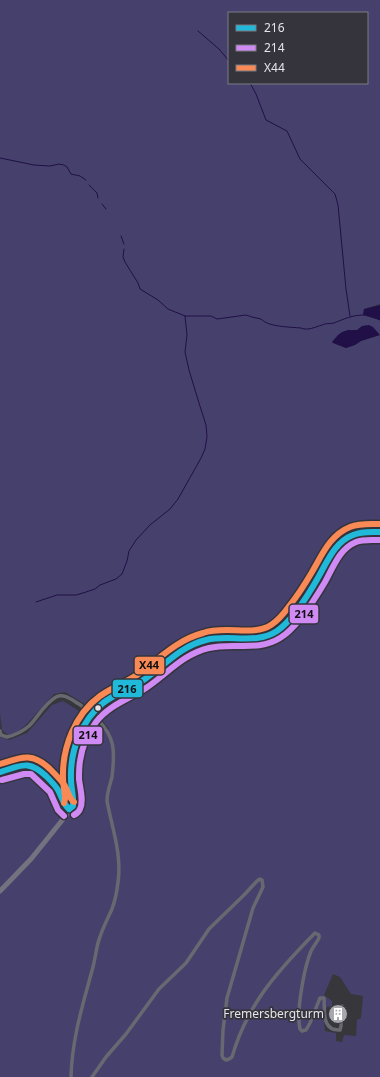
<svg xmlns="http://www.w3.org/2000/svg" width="380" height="1077" viewBox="0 0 380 1077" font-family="'Noto Sans',sans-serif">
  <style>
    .green { fill: #46406d; fill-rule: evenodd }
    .water { fill: #201047 }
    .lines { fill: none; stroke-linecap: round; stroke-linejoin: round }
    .stream { stroke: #201047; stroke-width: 1 }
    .street { stroke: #686871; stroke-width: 3.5 }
    .secondary { stroke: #74727f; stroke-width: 5 }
    .bus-1-casing { stroke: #35343d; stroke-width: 9 }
    .bus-2-casing { stroke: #35343d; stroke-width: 9 }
    .bus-3-casing { stroke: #35343d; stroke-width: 9 }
    .bus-1 { stroke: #20b9da; stroke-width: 6 }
    .bus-2 { stroke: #cf8af4; stroke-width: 6 }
    .bus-3 { stroke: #f98a56; stroke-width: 6 }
    .bus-dot { fill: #e5e4ea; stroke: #35343d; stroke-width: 1.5 }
    .labels { text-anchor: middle; stroke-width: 3.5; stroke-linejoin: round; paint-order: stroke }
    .poi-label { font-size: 12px; fill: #e5e4ea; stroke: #35343d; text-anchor: end }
    .line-badge { stroke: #35343d; stroke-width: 1.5 }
    .pale-badge-label { font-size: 11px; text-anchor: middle; font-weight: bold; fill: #111 }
  </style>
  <rect width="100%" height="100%" fill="#36363b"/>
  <g class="green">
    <path d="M0 0H380V304L364 309 363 315 380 320V529L358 527 341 536 326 556 311 584 283 621 267 630 246 634 211 635 185 641 168 653 142 677 103 699 93 706H88L65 692 54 694 25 726 16 733 8 735 2 730 0 713ZM229 13H367V83H229ZM348 330H357L380 335 361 341 355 345 346 348 333 343 332 342Z"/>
    <path d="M367 539 378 543 380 545V1077H0V774L26 767 35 770 47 780 57 793 65 814C72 815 75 812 79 806L74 773 77 753 89 727 93 728 98 725 105 732 109 729 97 714 98 712 143 686 186 654 213 644 241 643 264 649 276 645 314 595 342 547ZM333 974 340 977 351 994 363 996 361 1018 357 1020 356 1036 344 1035 342 1042 336 1041V1033L325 1031 323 1012 327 1007 332 1006V1001L324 995Z"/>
    <polygon points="63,701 79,711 83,720 71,748 68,793 63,794 55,782 38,763 27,761 0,769 0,737 9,740 27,733 52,705"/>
  </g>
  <g class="water">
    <polygon points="380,305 380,320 363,315 364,309"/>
    <polygon points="369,325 373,327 380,335 361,341 355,345 346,348 333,343 332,342 338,335 342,332 348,330 357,330 362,326"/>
  </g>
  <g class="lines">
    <g class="stream">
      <polyline points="198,31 219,49 229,61"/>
      <polyline points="250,83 256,94 266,120 287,131 300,159 335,194 338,205 346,289 350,316"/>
      <polyline points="0,158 34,165 50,166 59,164 64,165 67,167 71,174 80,176 86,180"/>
      <polyline points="89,185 97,193 98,198"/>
      <polyline points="102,204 106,209"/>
      <polyline points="121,236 124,244"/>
      <path d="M124 249 123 257 125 262 138 283 140 289 158 300 168 309 185 316H211L217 319 246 315 252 317 261 319C268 327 290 327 301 328 308 331 315 327 322 325 325 323 330 324 334 323 344 319 352 315 364 315"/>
      <polyline points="373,317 380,320"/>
      <polyline points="36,602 57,595 76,595 83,593 95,589 100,585 116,579 122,574 127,561 129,551 136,540 150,525 170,509 178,499 201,458 205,449 207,437 206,425 199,403 189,370 185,352 187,335 185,316"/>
    </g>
    <g class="street">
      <polyline points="372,532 372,535 380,542"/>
      <path d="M0 731 1 735 7 737C15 735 22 732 29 726 38 717 44 704 56 697 64 693 72 700 79 704 92 713 108 727 112 743 115 754 113 766 112 777 110 785 107 792 107 801 112 828 122 854 118 882 117 891 115 901 112 909 107 920 101 931 98 943 96 951 95 959 93 967 83 1004 72 1038 71 1077"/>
      <path d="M92 1077 106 1057 126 1034 159 989 186 963 209 929 244 895 257 881 260 879 262 880 263 887 253 908 227 998 223 1030 222 1055 223 1058 226 1060 229 1059 232 1057C247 1005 276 973 312 936L315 933 319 935V938C317 942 313 947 311 951 304 968 296 1012 300 1029L302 1031 306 1030 310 1023 320 998H324C325 1010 321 1031 340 1030L341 1026 342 1006"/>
    </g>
    <g class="secondary">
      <path d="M0 772C11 769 25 762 35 767 42 772 53 783 58 790 62 796 63 806 69 809"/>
      <path d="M0 891 31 859 68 813 69 809 73 806C74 797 72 788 71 779 71 773 72 766 72 761 76 736 89 711 111 698 124 691 138 685 150 675 169 661 181 646 206 640 215 638 224 637 233 638 248 638 263 640 277 631 290 622 309 593 318 578 327 563 333 544 350 536 359 531 370 532 380 532"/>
    </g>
    <defs>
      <g id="bus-1">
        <path d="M0 772C21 766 28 759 46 776 50 780 55 785 58 790 62 797 63 804 69 809"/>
        <path d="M69 809 73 806C74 797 71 788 71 779 70 751 81 721 103 703 116 693 132 688 145 679 165 665 181 646 206 640 229 634 256 645 277 631 293 620 310 592 319 576 328 560 335 542 353 535 362 531 371 532 380 532"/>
      </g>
      <g id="bus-2">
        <polyline points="2,780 24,774 31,774 50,792 58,810 64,816"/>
        <path d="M74 815C76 814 79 812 80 809 84 801 80 788 79 779 79 773 79 767 80 761 82 747 88 733 96 722 109 705 129 699 146 688 167 674 183 654 209 648 233 642 258 652 280 638 297 628 315 599 325 582 333 568 339 549 356 542 363 539 372 540 380 540"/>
      </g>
      <g id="bus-3">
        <path d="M0 764C22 757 32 752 50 769 55 774 61 780 65 786 68 791 69 798 74 802"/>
        <path d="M64 803 65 799C65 792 63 785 63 778 62 748 75 714 100 696 113 687 127 682 140 673 160 658 177 640 203 633 211 630 219 630 227 630 241 630 259 633 271 625 279 620 285 612 290 605 298 595 305 584 312 572 322 555 330 535 350 527 360 523 370 524 380 524"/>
      </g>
    </defs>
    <use href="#bus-1" class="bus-1-casing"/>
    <use href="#bus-2" class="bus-2-casing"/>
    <use href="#bus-3" class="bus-3-casing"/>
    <use href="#bus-1" class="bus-1"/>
    <use href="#bus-2" class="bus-2"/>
    <use href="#bus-3" class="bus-3"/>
  </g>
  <defs>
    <symbol id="building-disc" viewBox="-11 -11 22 22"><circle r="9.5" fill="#a8a7ad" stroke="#35343d"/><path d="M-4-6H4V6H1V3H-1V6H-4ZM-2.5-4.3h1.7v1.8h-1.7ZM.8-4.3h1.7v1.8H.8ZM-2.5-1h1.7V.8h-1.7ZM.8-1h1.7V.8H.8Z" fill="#fff"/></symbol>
  </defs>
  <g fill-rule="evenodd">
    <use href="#building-disc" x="327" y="1003" width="22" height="22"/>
  </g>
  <circle class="bus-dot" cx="98" cy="708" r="3.5"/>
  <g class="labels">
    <g class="poi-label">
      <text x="324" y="1018">Fremersbergturm</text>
    </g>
  </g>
  <g class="line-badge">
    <rect x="289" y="604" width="30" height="20" rx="4" fill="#cf8af4"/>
    <rect x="134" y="656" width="31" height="19" rx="4" fill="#f98a56"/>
    <rect x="112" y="679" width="31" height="19" rx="4" fill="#20b9da"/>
    <rect x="73" y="726" width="30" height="19" rx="4" fill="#cf8af4"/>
  </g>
  <g class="pale-badge-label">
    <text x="304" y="618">214</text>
    <text x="149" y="669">X44</text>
    <text x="127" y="693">216</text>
    <text x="88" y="739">214</text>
  </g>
  <rect x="228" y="12" width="140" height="72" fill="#35343d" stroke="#7b7a82"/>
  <rect x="236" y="25" width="20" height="6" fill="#20b9da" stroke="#7b7a82"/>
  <text x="264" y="32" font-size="12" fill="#e5e4ea">216</text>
  <rect x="236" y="45" width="20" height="6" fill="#cf8af4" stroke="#7b7a82"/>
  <text x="264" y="52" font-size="12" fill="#e5e4ea">214</text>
  <rect x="236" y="65" width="20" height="6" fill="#f98a56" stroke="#7b7a82"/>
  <text x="264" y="72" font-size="12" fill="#e5e4ea">X44</text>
</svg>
